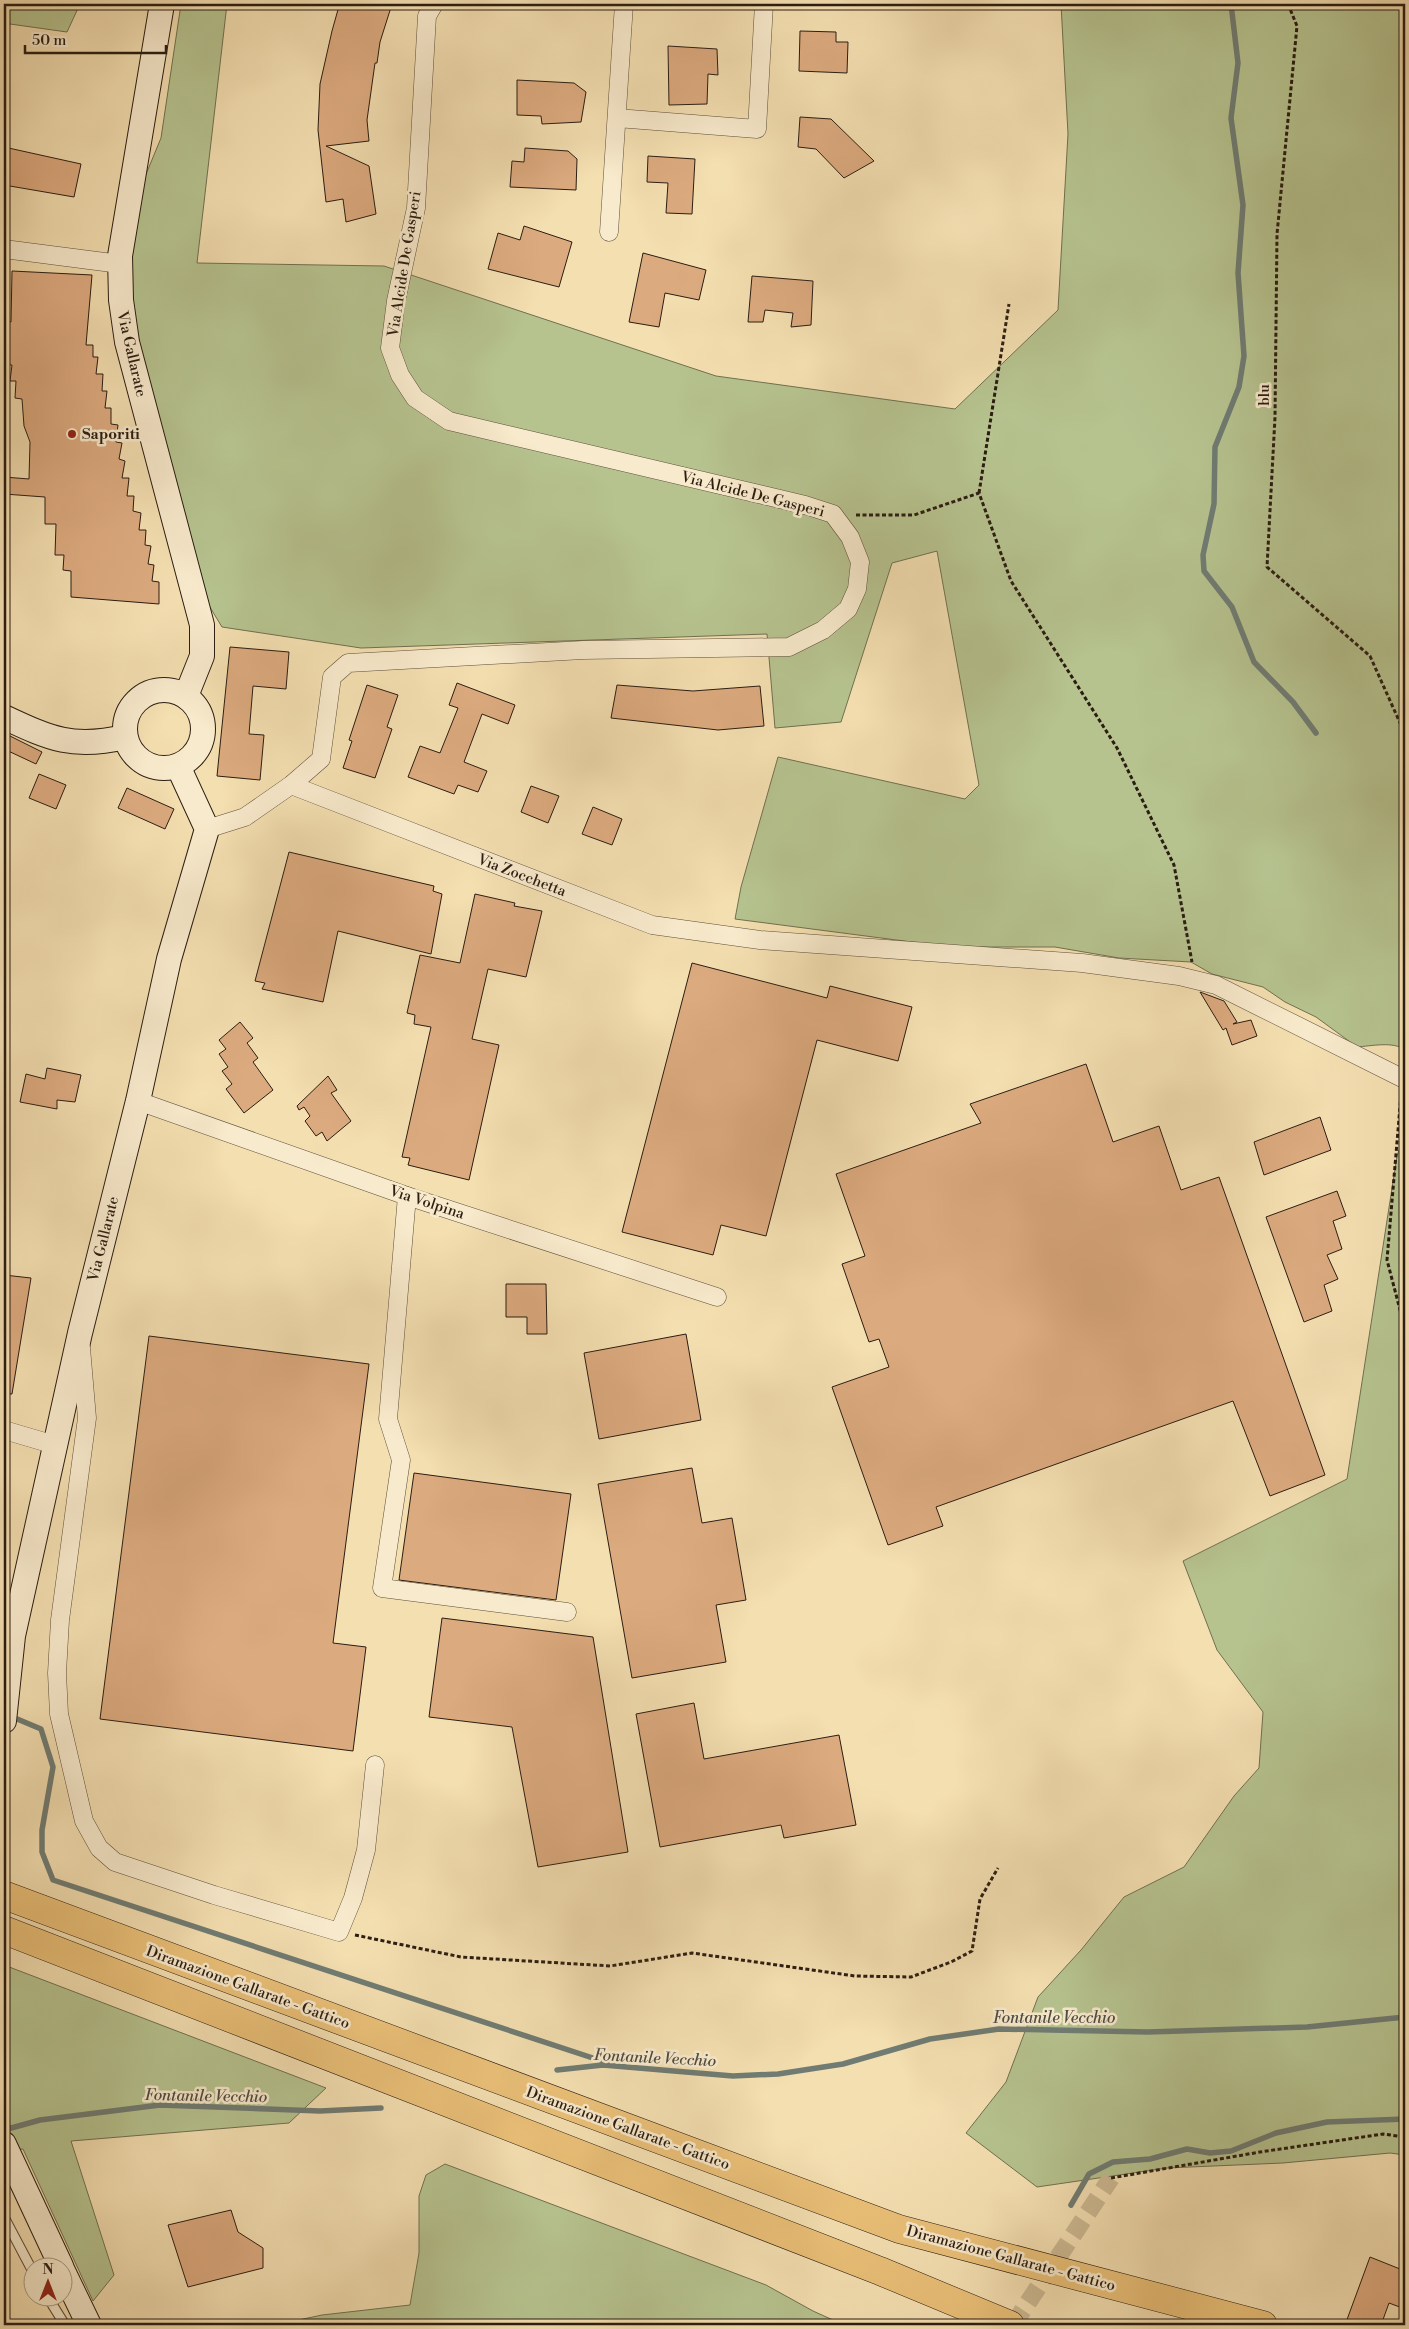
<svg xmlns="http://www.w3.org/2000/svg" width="1409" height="2329" viewBox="0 0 1409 2329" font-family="'Libre Bodoni',serif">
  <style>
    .green { fill: #b6c38f; stroke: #707050 }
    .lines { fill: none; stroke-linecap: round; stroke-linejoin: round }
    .stream { stroke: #707c73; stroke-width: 5.5 }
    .building { fill: #dcaa7f; stroke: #2b1d12 }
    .street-tunnel { stroke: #ccb891; stroke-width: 18; stroke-dasharray: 18 9; stroke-linecap: butt }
    .lane-casing { stroke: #5d4e3a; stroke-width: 11 }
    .street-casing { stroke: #5d4e3a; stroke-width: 19 }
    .secondary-casing { stroke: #2b1d12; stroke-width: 26 }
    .highway-casing { stroke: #2b1d12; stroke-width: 29 }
    .path { stroke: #2b1d12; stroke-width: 3; stroke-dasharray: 4 2.5; stroke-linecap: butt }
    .lane { stroke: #f8eacc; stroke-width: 9 }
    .street { stroke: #f8eacc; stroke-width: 18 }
    .secondary { stroke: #f8eacc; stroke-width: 24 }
    .highway { stroke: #eac078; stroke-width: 28 }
    .poi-dot { fill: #8f2418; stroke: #f8eacc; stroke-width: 2 }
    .labels { text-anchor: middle; stroke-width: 5; stroke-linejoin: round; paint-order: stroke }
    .street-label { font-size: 15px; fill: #2b1d12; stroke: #f8eacc }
    .poi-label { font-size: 15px; font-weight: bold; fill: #2b1d12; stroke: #f8eacc; text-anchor: start }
    .water-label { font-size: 16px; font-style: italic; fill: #4e4c43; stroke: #f8eacc }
  </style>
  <rect width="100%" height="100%" fill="#f4dfb1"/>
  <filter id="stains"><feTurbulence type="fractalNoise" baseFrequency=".004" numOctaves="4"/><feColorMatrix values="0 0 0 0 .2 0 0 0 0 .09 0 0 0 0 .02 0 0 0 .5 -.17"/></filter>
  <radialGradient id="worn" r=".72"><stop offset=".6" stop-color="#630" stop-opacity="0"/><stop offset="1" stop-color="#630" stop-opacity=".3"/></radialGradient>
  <g class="green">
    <polygon points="4,4 80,4 67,32 10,24 4,32"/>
    <path d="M181 4H227L197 263 384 266 716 376 955 409 1058 310 1068 134 1061 4H1405V1050C1394 1041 1371 1046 1357 1047L1316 1017 1285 1002 1263 987 1212 974 1191 962 1119 958 1055 947H968L935 945 735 919 741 887 778 757 965 799 979 785 937 551 892 563 841 722 775 728 767 634 361 648 222 627 205 599 177 484 149 400 134 337 126 258 132 208 161 138Z"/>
    <polygon points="1405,1132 1405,2155 1390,2153 1283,2163 1167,2168 1037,2187 966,2133 1006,2082 1038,1997 1081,1950 1124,1897 1184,1867 1234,1796 1259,1768 1263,1712 1217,1650 1183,1561 1347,1479 1397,1156"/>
    <polygon points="4,1965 326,2088 289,2123 71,2141 114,2275 93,2301 23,2149 4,2151"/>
    <polygon points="445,2164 766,2285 813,2311 844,2325 275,2325 322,2315 410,2305 419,2253 419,2196 426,2175"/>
  </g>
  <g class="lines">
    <g class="stream">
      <polyline points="1231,4 1238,63 1231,118 1243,205 1238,273 1244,356 1239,387 1215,447 1214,504 1203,555 1204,571 1232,607 1254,662 1293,702 1316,733"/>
      <polyline points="10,1716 41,1729 53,1767 42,1830 42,1852 53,1880 611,2064"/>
      <polyline points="557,2070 603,2065 733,2076 778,2074 843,2064 930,2039 999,2029 1148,2032 1307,2027 1405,2017"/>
      <polyline points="4,2130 40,2120 160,2105 320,2111 381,2108"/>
      <polyline points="1071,2205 1089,2174 1113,2162 1150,2159 1187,2149 1210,2153 1231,2151 1276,2133 1327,2122 1405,2119"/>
    </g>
  </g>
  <g class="building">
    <polygon points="347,4 392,4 380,42 377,63 375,63 367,120 369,141 326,146 369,166 376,214 346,222 343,199 326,202 318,130 320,84 332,31 339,6 346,6"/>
    <polygon points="800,31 836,32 836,42 848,42 847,73 799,71"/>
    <polygon points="668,46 717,49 718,75 708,74 707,104 669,105"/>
    <polygon points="517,80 574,83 586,92 581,122 542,124 541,116 517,115"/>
    <polygon points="800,117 831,119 874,161 844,178 816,149 798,147"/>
    <polygon points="4,147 81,164 74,197 4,185"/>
    <polygon points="525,148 568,151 577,159 576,190 510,187 512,161 524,162"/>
    <polygon points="648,156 695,159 692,214 666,213 668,183 647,182"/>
    <polygon points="524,226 572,242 559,287 488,269 498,233 520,240"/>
    <polygon points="643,253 706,270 699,300 665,293 659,327 629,322"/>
    <polygon points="12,271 92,275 86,345 93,345 93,357 98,357 96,374 103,374 102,391 107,391 105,408 111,408 111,424 118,425 116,442 122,443 119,459 125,461 122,478 129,478 127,496 134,496 133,511 141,513 139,530 146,530 145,545 151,546 148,564 154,565 152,581 159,582 159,604 71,597 71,571 63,570 64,555 55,555 56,524 45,524 45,497 4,494 4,477 29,479 30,442 24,426 22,399 15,398 16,381 10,381 12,365 4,364 4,322 11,322"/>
    <polygon points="752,276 813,281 811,325 791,327 793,313 765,310 763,322 748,322"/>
    <polygon points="230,647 289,652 286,689 253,686 249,734 264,735 260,780 217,776"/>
    <polygon points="457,683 515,705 508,724 482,714 464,762 487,771 478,792 458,785 454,794 408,777 420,746 440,753 458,708 449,705"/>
    <polygon points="367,685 398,695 387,727 392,729 375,778 343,768 352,741 349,740"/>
    <polygon points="617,685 693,691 760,686 764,726 718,730 611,718"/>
    <polygon points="4,733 42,752 36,764 4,749"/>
    <polygon points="39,774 66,785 56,809 29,798"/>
    <polygon points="531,786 559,796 548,823 521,812"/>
    <polygon points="127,788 174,809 165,829 118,808"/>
    <polygon points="593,807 622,819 612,845 582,834"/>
    <polygon points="289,852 434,886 433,891 442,894 431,954 338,931 323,1002 262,989 265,983 255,981"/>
    <polygon points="475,894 515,903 514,906 542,911 526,977 488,969 472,1039 499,1045 469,1180 408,1165 410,1158 402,1157 431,1027 414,1024 415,1015 407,1013 420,955 460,963"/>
    <polygon points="692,963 827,998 830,986 912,1007 898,1061 817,1040 766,1236 721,1225 713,1255 622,1232"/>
    <polygon points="1200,992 1224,1001 1237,1022 1233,1024 1251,1020 1257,1036 1232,1045 1226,1028 1223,1030"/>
    <polygon points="240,1022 253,1038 247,1043 258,1058 253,1062 273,1090 244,1113 226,1089 232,1084 222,1071 228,1067 219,1054 226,1049 219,1040"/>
    <polygon points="1086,1064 1113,1142 1159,1126 1181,1190 1219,1177 1325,1475 1270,1496 1233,1401 936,1507 943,1526 888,1545 832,1387 889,1367 879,1339 869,1342 842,1264 865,1256 836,1174 981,1123 970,1104"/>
    <polygon points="47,1068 81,1075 75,1102 57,1100 57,1109 20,1102 26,1074 45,1079"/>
    <polygon points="328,1076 337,1090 331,1093 351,1121 327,1141 322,1132 316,1136 305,1121 310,1116 304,1107 299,1110 297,1106"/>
    <polygon points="1320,1117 1331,1150 1264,1175 1254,1142"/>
    <polygon points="1337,1191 1346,1216 1333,1221 1342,1249 1327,1255 1338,1279 1324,1285 1332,1311 1304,1322 1266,1217"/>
    <polygon points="4,1275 31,1278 12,1394 4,1394"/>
    <polygon points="506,1284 546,1284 547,1334 527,1334 527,1317 506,1317"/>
    <polygon points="686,1334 701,1420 599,1439 584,1353"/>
    <polygon points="149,1336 369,1364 333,1643 366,1647 353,1751 100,1719"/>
    <polygon points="692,1468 702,1523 732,1518 746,1600 716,1605 726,1662 632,1678 598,1484"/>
    <polygon points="414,1473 571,1494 556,1600 399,1580"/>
    <polygon points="442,1618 593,1637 628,1852 538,1867 512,1727 429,1717"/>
    <polygon points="694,1703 704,1759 839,1735 856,1825 784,1838 781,1825 660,1847 636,1714"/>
    <polygon points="231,2210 238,2232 263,2248 263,2268 188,2287 168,2225"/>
    <polygon points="1370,2257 1405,2271 1405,2309 1389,2303 1381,2325 1345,2325"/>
  </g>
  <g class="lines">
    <polyline class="street-tunnel" points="1013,2325 1111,2178"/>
    <defs>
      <g id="lane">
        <polyline points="4,2217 32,2270"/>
        <polyline points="47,2296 65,2325"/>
      </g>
      <g id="street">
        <polyline points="617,118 757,129 764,4"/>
        <polyline points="609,232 624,4"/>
        <polyline points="4,249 120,264"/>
        <polyline points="291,785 652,925 760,940 1082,963 1179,976 1216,985 1402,1078"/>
        <polyline points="207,829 245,817 291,785 321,759 332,677 348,663 583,650 789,647 823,630 848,609 857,589 860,562 850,537 833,514 805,505 449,421 415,398 400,375 390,348 396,301 416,208 427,16 434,4"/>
        <polyline points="138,1101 407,1196 717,1297"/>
        <polyline points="407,1196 388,1419 401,1460 382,1588 567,1612"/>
        <polyline points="81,1348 87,1418 60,1620 57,1673 59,1714 84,1821 99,1848 115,1862 214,1895 339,1932 353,1898 366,1850 375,1765"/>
        <polyline points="4,1430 55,1445"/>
      </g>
      <g id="secondary">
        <polyline points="162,4 120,256 121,300 127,342 202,625 202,656 186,696"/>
        <circle cx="164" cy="729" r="39"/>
        <path d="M4 717C51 739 73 749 125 737"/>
        <polyline points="4,1721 13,1636 80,1333 138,1101 169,959 207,829 178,766"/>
        <polyline points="4,2144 61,2266"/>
        <polyline points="62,2269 89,2325"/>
      </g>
      <g id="highway">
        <polyline points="4,1895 899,2229 1263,2325"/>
        <polyline points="4,1930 880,2271 1010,2325"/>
      </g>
    </defs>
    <use href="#lane" class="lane-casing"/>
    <use href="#street" class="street-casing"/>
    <use href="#secondary" class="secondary-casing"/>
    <use href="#highway" class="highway-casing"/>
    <g class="path">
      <polyline points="1288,4 1297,26 1277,234 1275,417 1267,567 1370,656 1405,734"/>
      <polyline points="979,493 1009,304"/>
      <polyline points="856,515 914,515 979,493 1011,581 1117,748 1174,865 1192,962"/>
      <polyline points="1401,1095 1387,1260 1405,1329"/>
      <polyline points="355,1935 461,1957 610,1966 692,1953 855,1976 911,1977 951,1962 972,1951 980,1899 998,1868"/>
      <polyline points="1111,2178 1260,2152 1383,2134 1405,2137"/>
    </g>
    <use href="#lane" class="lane"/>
    <use href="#street" class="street"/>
    <use href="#secondary" class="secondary"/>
    <use href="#highway" class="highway"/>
  </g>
  <circle class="poi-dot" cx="72" cy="434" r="5"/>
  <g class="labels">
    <g class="street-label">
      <text transform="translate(404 264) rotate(-81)" y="5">Via Alcide De Gasperi</text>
      <text transform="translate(132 354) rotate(77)" y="5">Via Gallarate</text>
      <text transform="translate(1264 395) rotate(-90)" y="5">blu</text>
      <text transform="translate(753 494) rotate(14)" y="5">Via Alcide De Gasperi</text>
      <text transform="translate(522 875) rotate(21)" y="5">Via Zocchetta</text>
      <text transform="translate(427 1202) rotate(18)" y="5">Via Volpina</text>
      <text transform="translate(103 1239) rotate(-76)" y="5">Via Gallarate</text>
      <text transform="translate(248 1987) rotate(20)" y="5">Diramazione Gallarate - Gattico</text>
      <text transform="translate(628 2128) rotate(20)" y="5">Diramazione Gallarate - Gattico</text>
      <text transform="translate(1011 2258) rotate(15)" y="5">Diramazione Gallarate - Gattico</text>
    </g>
    <g class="poi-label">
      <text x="82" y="439">Saporiti</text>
    </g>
    <g class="water-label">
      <text x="1054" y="2023">Fontanile Vecchio</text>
      <text transform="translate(655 2057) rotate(3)" y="6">Fontanile Vecchio</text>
      <text transform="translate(206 2095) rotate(1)" y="6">Fontanile Vecchio</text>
    </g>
  </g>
  <rect width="1409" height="2329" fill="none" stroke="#f4dfb1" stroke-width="20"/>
  <rect x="5" y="5" width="1399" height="2319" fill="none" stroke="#2b1d12" stroke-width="2.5"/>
  <rect x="10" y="10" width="1389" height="2309" fill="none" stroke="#2b1d12"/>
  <g transform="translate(48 2282)"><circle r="24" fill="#f8eacc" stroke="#a69882"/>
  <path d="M0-4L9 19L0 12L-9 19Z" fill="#8f2418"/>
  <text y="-8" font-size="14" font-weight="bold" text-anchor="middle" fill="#2b1d12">N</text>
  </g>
  <path d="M25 45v8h141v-8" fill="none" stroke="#2b1d12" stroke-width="2.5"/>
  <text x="32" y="45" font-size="15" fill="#2b1d12" stroke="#f8eacc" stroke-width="4" paint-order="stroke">50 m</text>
  <rect width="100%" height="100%" filter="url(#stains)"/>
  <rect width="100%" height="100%" fill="url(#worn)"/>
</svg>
